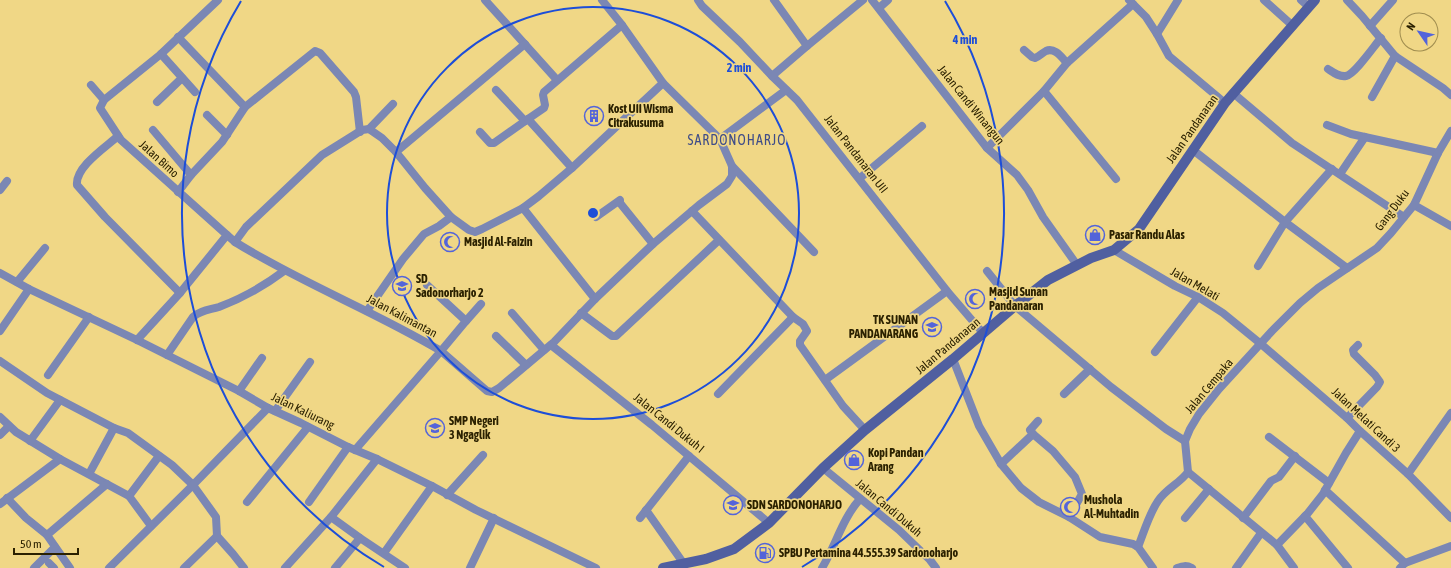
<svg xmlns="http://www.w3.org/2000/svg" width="1451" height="568" viewBox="0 0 1451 568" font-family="'Asap Condensed',sans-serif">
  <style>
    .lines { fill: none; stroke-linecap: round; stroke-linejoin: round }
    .street { stroke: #7b87b4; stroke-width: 8 }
    .secondary { stroke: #505fa0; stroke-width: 10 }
    .ring { fill: none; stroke: #1d4ed8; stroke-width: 2 }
    .labels { text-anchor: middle; stroke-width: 3.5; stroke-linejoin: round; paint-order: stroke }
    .street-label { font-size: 12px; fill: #2b2100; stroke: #f0d786 }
    .poi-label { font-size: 12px; font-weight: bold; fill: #2b2100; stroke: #f0d786; text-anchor: start }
    .quarter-label { font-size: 14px; letter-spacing: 1px; fill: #3f4c88; stroke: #f0d786 }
    .centre { fill: #1d4ed8; stroke: #f0d786; stroke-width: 2 }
    .ring-label { font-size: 12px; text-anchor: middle; font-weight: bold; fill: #1d4ed8; stroke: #f0d786; stroke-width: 3.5; stroke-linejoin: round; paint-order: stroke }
  </style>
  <rect width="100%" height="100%" fill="#f0d786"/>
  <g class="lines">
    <g class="street">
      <polyline points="485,0 557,80"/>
      <polyline points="602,0 622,25 663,83"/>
      <polyline points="698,0 702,6 740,42 772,76 797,100 947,291 983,333"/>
      <polyline points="774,0 807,46"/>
      <polyline points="872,0 987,148 1017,175 1028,190 1043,217 1077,265"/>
      <polyline points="1264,0 1293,26"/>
      <polyline points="1301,0 1309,7"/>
      <polyline points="1347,0 1362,16 1395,56 1443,88 1451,95"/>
      <polyline points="1133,4 1146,17 1157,34 1169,56 1225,103"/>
      <polyline points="879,8 888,0"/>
      <polyline points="1370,26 1393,0"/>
      <polyline points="1157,34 1178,0"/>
      <polyline points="178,37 245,107"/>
      <path d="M1024 50 1032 57 1035 58C1039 57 1042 53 1046 51 1055 47 1062 58 1067 63"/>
      <polyline points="161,54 195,92"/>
      <path d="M1328 69C1334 73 1339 77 1346 76 1355 74 1374 46 1381 38"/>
      <polyline points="772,76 807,46 863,0"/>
      <polyline points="91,85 104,100"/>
      <polyline points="496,90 525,121"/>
      <polyline points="1044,91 1116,179"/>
      <polyline points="1233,93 1292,143 1404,217"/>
      <polyline points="1372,97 1395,56"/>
      <polyline points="157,102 182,78"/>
      <polyline points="207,115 227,135"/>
      <polyline points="1327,125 1351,134 1438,153"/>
      <polyline points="369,129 393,104"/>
      <polyline points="153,130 191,175"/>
      <polyline points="480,132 490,143 494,143 528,119"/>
      <path d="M118 136C106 147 75 167 77 185L105 217 180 293"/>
      <polyline points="987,148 1044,91 1067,63 1133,4 1129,0"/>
      <polyline points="1193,150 1285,222 1347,268"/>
      <polyline points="396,152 525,44"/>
      <polyline points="732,166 814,252"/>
      <polyline points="572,168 528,119 544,108 545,105 543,95 544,92 622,25"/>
      <polyline points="1340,174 1365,137"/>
      <polyline points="860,178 922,126"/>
      <polyline points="0,190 7,181"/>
      <polyline points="178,192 191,175 222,142 245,107 315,51 320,53 354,92 356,97 360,132"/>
      <polyline points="1414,205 1451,226"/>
      <polyline points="523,208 595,299"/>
      <polyline points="692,211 793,317"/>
      <polyline points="596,217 620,200 620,203 653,244"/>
      <polyline points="227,235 235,242 246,227 322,155 362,130 369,129 382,138 396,152 425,188 451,217 469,230 475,232 482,229 523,208 539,196 572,168 663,83 720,139"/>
      <path d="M235 242C301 283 374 311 441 351L355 450"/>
      <polyline points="1114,250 1175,286 1198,297 1223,313 1261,344 1347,418 1360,431 1408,474 1451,518"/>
      <polyline points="1258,266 1285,222 1332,169"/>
      <polyline points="987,271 1015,306 1111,387 1166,429 1185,441"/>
      <polyline points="0,273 29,289 137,340 239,391 268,408 301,423 348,447 377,459 432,486 476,510 596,568"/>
      <polyline points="17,282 45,248"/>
      <polyline points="427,285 466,321 441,351 487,391 492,392 499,388 554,342 596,298 653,244 699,205 727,184 732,176 732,166 720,139 786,90"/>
      <polyline points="367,311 403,259 424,234 439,226 451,217"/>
      <polyline points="512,313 544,350"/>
      <polyline points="581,313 612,336 616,336 719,240"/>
      <polyline points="466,321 481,304"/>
      <polyline points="0,331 29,289"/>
      <polyline points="496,336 526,365"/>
      <polyline points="137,340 180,293 227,235 121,140 100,108 104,100 161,54 218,0"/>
      <polyline points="551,345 652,425 769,523"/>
      <polyline points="1155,352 1198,297"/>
      <path d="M167 355 193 317C201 310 209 310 219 307 243 298 264 286 284 271"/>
      <polyline points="953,359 979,426 1001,464 1021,488 1039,502 1069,517 1100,537 1133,544 1138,547 1153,568"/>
      <polyline points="0,361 47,393 114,428 128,433 172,465 193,485 109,568"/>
      <polyline points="48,375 89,317"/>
      <polyline points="825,380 947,291"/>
      <polyline points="239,391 262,358"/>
      <polyline points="718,394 793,317 803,324 807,331 800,341 800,345 843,406 865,430"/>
      <polyline points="1064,394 1090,369"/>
      <polyline points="275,411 310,362"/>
      <polyline points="0,417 16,432 60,459"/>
      <polyline points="1347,418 1377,387 1380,382 1375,375 1354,354 1353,350 1358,345"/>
      <polyline points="1033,434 1053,451 1075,477 1082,494 1069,517"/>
      <polyline points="0,435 9,426"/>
      <polyline points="1269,437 1329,483"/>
      <polyline points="30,441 60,400"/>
      <polyline points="1001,464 1033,434 1030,430 1038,421"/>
      <polyline points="823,468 899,530 930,560 936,568"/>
      <polyline points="1188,472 1277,545 1308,513 1323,494 1346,453 1360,431"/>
      <polyline points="89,474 114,428"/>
      <polyline points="1408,474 1451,413"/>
      <polyline points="1325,490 1405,563"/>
      <polyline points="447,495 483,455"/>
      <polyline points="129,496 159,456"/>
      <polyline points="7,498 26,518 47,535 70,568"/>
      <polyline points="247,502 308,427"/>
      <polyline points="309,502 348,447"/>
      <polyline points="0,504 60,459 129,496 151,526"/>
      <polyline points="646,510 684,564"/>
      <polyline points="1305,516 1348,568"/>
      <polyline points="331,517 360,538 405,568"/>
      <polyline points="640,518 689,456"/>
      <polyline points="1185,518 1209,489"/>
      <polyline points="1243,518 1271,481 1279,477 1295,456"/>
      <polyline points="47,535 107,484"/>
      <polyline points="1277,545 1294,568"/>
      <path d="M1138 547C1144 532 1149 514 1158 501 1166 489 1180 483 1188 472L1185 441 1190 429 1199 414 1219 389 1272 331 1300 303 1318 288 1377 248 1391 233 1414 205 1438 153 1451 131"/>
      <polyline points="384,553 432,486"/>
      <polyline points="49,563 54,568"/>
      <polyline points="34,568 55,547"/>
      <polyline points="184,568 217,536"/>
      <polyline points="244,568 233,554 217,536 216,517 193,485 268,408"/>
      <polyline points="285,568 331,517 377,459"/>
      <polyline points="335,568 360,538"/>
      <polyline points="470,568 494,518"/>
      <path d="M822 568C836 545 842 519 860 499"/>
      <path d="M1177 568C1183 566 1186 565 1192 568"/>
      <polyline points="1236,568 1261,533"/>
      <polyline points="1400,568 1405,563 1451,546"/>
    </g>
    <polyline class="secondary" points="663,568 706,559 734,549 769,523 823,468 865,430 953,359 1015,306 1048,280 1091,258 1114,250 1139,229 1225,103 1315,0"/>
  </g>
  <g class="ring">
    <circle cx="593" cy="213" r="206"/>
    <path d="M384 567A411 411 0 0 1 241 1M945 1A411 411 0 0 1 802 567"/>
  </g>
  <defs>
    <symbol id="building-ring" viewBox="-11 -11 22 22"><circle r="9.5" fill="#f0d786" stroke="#5364da" stroke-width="1.5"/><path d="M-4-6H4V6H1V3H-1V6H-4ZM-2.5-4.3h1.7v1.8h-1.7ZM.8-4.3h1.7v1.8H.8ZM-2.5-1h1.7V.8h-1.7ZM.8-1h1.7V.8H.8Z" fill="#5364da"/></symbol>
    <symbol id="shop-ring" viewBox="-11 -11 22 22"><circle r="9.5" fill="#f0d786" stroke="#5364da" stroke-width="1.5"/><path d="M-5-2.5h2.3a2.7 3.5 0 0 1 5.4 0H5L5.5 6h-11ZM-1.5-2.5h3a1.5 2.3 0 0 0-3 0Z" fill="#5364da"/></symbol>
    <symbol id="mosque-ring" viewBox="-11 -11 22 22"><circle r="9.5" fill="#f0d786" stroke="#5364da" stroke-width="1.5"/><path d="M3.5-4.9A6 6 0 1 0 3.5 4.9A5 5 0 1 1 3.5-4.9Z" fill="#5364da"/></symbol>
    <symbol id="school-ring" viewBox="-11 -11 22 22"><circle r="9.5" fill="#f0d786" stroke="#5364da" stroke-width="1.5"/><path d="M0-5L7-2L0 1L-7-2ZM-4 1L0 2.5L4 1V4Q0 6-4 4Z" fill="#5364da"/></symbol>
    <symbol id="fuel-ring" viewBox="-11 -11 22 22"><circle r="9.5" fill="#f0d786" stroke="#5364da" stroke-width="1.5"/><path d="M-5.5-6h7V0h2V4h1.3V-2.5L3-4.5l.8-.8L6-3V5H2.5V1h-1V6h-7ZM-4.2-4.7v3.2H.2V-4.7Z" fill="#5364da"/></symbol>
  </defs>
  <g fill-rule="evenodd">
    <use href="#building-ring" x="583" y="105" width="22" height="22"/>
    <use href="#shop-ring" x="1084" y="224" width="22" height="22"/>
    <use href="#mosque-ring" x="439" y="231" width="22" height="22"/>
    <use href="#school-ring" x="391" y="275" width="22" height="22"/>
    <use href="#mosque-ring" x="964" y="288" width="22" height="22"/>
    <use href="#school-ring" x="921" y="316" width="22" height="22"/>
    <use href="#school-ring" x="424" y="417" width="22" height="22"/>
    <use href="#shop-ring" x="843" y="449" width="22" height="22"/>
    <use href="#school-ring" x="722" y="494" width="22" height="22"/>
    <use href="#mosque-ring" x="1059" y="496" width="22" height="22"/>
    <use href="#fuel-ring" x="754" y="542" width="22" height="22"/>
  </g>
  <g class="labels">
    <g class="street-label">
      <text transform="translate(971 105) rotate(51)" y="4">Jalan Candi Winangun</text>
      <text transform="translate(1192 129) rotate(-55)" y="4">Jalan Pandanaran</text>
      <text transform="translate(856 154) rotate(52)" y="4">Jalan Pandanaran UII</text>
      <text transform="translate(159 159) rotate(42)" y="4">Jalan Bimo</text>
      <text transform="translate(1392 210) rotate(-53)" y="4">Gang Duku</text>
      <text transform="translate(1195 284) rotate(30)" y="4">Jalan Melati</text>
      <text transform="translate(402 316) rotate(28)" y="4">Jalan Kalimantan</text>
      <text transform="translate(948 346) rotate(-40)" y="4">Jalan Pandanaran</text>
      <text transform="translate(1209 386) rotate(-50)" y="4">Jalan Cempaka</text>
      <text transform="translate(303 411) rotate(26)" y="4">Jalan Kaliurang</text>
      <text transform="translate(1366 420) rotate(43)" y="4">Jalan Melati Candi 3</text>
      <text transform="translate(669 423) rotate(39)" y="4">Jalan Candi Dukuh I</text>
      <text transform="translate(889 508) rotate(40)" y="4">Jalan Candi Dukuh</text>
    </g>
    <g class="poi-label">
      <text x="608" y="113">Kost UII Wisma<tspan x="608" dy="14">Citrakusuma</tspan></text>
      <text x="1109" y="239">Pasar Randu Alas</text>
      <text x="464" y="246">Masjid Al-Faizin</text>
      <text x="416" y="283">SD<tspan x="416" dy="14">Sadonorharjo 2</tspan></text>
      <text x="989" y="296">Masjid Sunan<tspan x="989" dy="14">Pandanaran</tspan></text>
      <text x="918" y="324" text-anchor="end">TK SUNAN<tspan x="918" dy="14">PANDANARANG</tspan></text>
      <text x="449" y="425">SMP Negeri<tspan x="449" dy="14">3 Ngaglik</tspan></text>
      <text x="868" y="457">Kopi Pandan<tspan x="868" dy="14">Arang</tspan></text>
      <text x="1084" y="504">Mushola<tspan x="1084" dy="14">Al-Muhtadin</tspan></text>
      <text x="747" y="509">SDN SARDONOHARJO</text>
      <text x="779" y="557">SPBU Pertamina 44.555.39 Sardonoharjo</text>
    </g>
    <g class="quarter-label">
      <text x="737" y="145">SARDONOHARJO</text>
    </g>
  </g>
  <circle cx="593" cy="213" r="6" class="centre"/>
  <g class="ring-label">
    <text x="965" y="44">4 min</text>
    <text x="739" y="72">2 min</text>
  </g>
  <g transform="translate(1419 32) rotate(304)"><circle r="19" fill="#f0d786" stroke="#a18e50"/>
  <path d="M0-3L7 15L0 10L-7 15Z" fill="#5364da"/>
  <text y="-6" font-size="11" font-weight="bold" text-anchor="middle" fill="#2b2100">N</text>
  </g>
  <path d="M14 548v6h64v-6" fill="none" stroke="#2b2100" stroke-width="2"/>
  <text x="20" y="548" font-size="12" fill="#2b2100" stroke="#f0d786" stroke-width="3" paint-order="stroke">50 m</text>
</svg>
